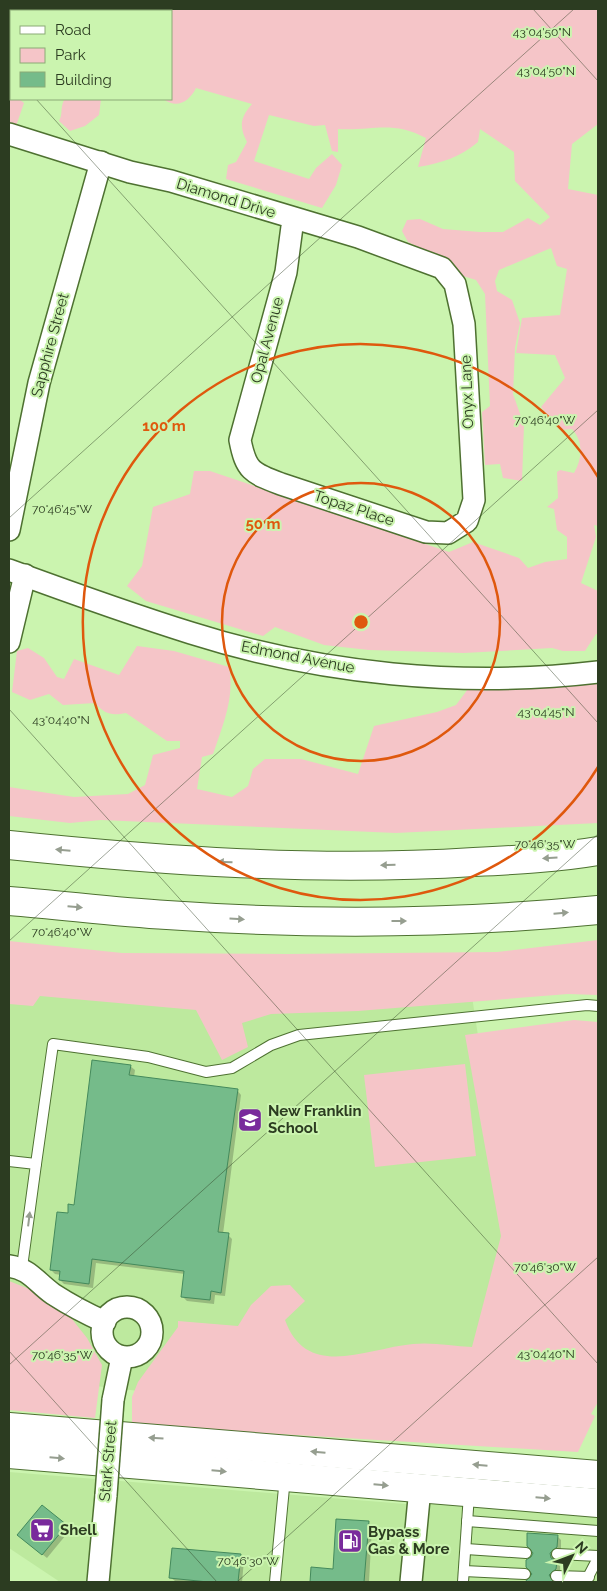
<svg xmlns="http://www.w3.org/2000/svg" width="607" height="1591" viewBox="0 0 607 1591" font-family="Raleway,sans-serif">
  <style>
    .built { fill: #bde99e }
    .green { fill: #f5c5c8 }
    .shadow { fill: #0003 }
    .building { fill: #75bb8a; stroke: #448a5c }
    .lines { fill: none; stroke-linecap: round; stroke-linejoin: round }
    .lane-casing { stroke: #4e7131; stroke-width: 12 }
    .street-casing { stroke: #4e7131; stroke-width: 24 }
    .primary-casing { stroke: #4e7131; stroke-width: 30 }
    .highway-casing { stroke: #4e7131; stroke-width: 30 }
    .lane { stroke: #fff; stroke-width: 10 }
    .street { stroke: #fff; stroke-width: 21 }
    .primary { stroke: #fff; stroke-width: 28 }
    .highway { stroke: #fff; stroke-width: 28 }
    .street-bridge-casing { stroke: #4e7131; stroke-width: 24; stroke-linecap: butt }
    .street-bridge { stroke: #fff; stroke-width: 21 }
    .oneway { fill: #969e90 }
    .ticks { fill: none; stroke: #2c3c21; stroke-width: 1; stroke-opacity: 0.45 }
    .ring { fill: none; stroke: #df580d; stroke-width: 2.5 }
    .labels { text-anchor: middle; stroke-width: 4; stroke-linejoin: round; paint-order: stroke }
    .street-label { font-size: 15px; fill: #2c3c21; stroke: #cbf4af }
    .poi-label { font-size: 15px; font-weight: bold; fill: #2c3c21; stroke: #cbf4af; text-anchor: start }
    .ticks-label { font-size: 12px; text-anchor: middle; fill: #2c3c21; stroke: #cbf4af; stroke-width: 4; stroke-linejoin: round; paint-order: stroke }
    .centre { fill: #df580d; stroke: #cbf4af; stroke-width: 2.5 }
    .ring-label { font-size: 15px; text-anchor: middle; font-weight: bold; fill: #df580d; stroke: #cbf4af; stroke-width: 4; stroke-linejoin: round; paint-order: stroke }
  </style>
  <rect width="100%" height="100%" fill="#cbf4af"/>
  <g class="built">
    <polygon points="469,977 508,1231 476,1430 9,1376 9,991"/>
    <polygon points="9,1472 406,1504 434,1499 598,1514 598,1582 60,1582 9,1548"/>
  </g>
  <g class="green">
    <path d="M9 9H598V124L572 144 568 189 598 195V526L594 525 596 537 581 583 598 591V634H596L585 651H563L552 648 464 653 369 650 324 645 275 627 263 636 146 601 127 586 142 566 153 507 190 494 194 471H210L449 552 473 542 519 558 528 568 545 562 567 559V537L557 530 554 509 547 507 558 498 557 472 560 470 574 473C582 459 584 442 572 429L560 430 541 407 565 378 555 355 516 353 522 318 560 315 567 269 557 266 551 248 499 270 495 281 497 291 512 300 520 323 515 348 513 394 524 425 522 481 503 478 500 464 485 465 482 412 490 406 485 294 476 280 463 276 444 260 408 242 402 231 407 220 420 219 443 229 480 232H503L528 218 540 225 550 217 515 181 514 152 480 129 478 142C460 157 442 163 418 167L426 138C392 120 373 131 338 129V152L332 151 325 125 314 126 269 115 254 161 309 179 316 168 332 154 342 165 336 185 322 208 226 179 228 165 236 162 247 142C239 126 240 118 252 104L196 88C189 102 177 109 163 99H171V11H11V99H19L24 103 16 126 9 123Z"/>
    <path d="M101 99 99 115 85 126 70 131 59 121C63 114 60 108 64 100Z"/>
    <path d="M137 646 174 651 229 667C235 697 223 725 213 754L202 757 197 789 232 797 248 786 253 769 265 759H301L358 774 374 726 437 712 456 705 468 689 542 687 598 682V823L396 833 101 820 70 823 9 816V787L74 797 128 794 145 785 153 755 180 748V741H167L126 713C111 716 105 714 95 703L63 705 49 694 30 700 12 692 17 651 28 648 44 658 57 677 64 679 74 659 119 675Z"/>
    <polygon points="598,940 598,995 568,994 358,1011 271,1014 242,1023 248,1047 222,1060 196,1010 40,996 33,1006 9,1004 9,941 122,953 287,954 497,952"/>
    <path d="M574 1020 598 1022V1402L591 1414 595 1416 578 1452 132 1425V1397L138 1382 178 1327V1321L238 1326 251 1305 271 1286 290 1285 305 1301 285 1320C307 1381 367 1348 413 1344 432 1342 453 1346 472 1347L501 1236 465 1035Z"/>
    <polygon points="465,1064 476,1156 375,1167 364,1075"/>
    <polygon points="9,1281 42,1294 64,1309 87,1338 102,1365 95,1418 9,1410"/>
  </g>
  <g class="shadow">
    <polygon points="130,1066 135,1070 134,1077 237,1090 241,1095 223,1234 228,1235 232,1239 225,1296 215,1295 214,1304 187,1301 182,1296 185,1274 96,1263 93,1288 64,1284 60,1280 61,1275 55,1274 51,1270 69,1215 75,1206"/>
    <polygon points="368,1523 372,1527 369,1582 311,1582 312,1569 334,1571"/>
    <polygon points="66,1526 70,1530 47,1558 23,1539"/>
    <polygon points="557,1536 561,1540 561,1551 555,1554 554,1559 560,1566 560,1574 553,1580 553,1582 526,1582 532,1579"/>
    <polygon points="240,1555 244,1560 242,1582 183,1582 175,1581 170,1577"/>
  </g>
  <g class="building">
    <polygon points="92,1060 131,1065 129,1075 238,1089 218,1232 229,1233 221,1293 211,1291 210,1300 181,1297 184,1271 92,1259 89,1284 59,1280 60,1271 50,1270 57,1212 68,1213 68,1204 74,1205"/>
    <polygon points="42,1505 67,1525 42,1555 17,1535"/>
    <polygon points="336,1519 369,1521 364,1582 310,1582 311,1567 333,1569"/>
    <polygon points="527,1533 558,1535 557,1547 550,1553 551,1558 557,1561 556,1569 549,1575 554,1582 525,1582 532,1574 526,1567 526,1560 531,1557 533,1553 527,1546"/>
    <polygon points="172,1548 241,1554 238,1582 208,1582 169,1578"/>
  </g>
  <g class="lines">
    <defs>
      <g id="lane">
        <polyline points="9,1161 36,1164 22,1267"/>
        <polyline points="36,1164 53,1044 148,1057 206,1072 232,1068 271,1045 299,1035 587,1005 598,1006"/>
        <polyline points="467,1521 598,1531"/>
        <polyline points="466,1549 526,1553"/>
        <polyline points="557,1554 598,1556"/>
        <polyline points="464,1571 525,1574"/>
        <polyline points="556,1576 589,1577"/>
        <polyline points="586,1581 598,1558"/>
        <polyline points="275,1582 285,1477"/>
        <polyline points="463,1582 469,1494"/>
      </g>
      <g id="street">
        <path d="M9 134 130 172 171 181 358 237 442 268 455 284 464 324 474 500 467 521 448 533 426 532 281 484C252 473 246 471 240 440L286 272 293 219"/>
        <polyline points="9,530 39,383 101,162"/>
        <path d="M9 570C69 592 130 614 191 633 320 674 463 688 598 672"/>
        <polyline points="9,642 25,575"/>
        <path d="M9 1266C30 1269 36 1282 53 1294 70 1305 87 1314 105 1322"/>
        <circle cx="127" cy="1332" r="25"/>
        <polyline points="113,1400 122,1357"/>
        <polyline points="98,1582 106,1495"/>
        <polyline points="411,1582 420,1488"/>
      </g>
      <g id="primary">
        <polyline points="9,1427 598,1475"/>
        <polyline points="9,1454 598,1503"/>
      </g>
      <g id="highway">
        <path d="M9 845C163 861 319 872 474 862 516 860 557 858 598 851"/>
        <path d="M9 901C62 905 114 912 167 915 310 925 455 924 598 910"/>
      </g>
    </defs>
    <use href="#lane" class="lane-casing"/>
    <use href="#street" class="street-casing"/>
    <use href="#primary" class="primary-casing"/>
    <use href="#highway" class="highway-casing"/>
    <use href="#lane" class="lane"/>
    <use href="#street" class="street"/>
    <use href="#primary" class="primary"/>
    <use href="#highway" class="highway"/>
    <defs>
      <polyline id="street-bridge" points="106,1495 113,1400"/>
    </defs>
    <use href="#street-bridge" class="street-bridge-casing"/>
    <use href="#street-bridge" class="street-bridge"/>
  </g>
  <defs><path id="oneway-solid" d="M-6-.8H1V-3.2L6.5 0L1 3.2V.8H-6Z" transform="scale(1.25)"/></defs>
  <g class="oneway">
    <use href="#oneway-solid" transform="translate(63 850) rotate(-175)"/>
    <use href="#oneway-solid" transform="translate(550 858) rotate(177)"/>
    <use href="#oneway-solid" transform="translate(225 862) rotate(-178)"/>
    <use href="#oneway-solid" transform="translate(388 865) rotate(179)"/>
    <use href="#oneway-solid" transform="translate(75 907) rotate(5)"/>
    <use href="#oneway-solid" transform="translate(561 913) rotate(-5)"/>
    <use href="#oneway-solid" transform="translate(237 919) rotate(3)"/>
    <use href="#oneway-solid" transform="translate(399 921)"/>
    <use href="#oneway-solid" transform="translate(29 1219) rotate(-83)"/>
    <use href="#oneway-solid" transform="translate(156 1438) rotate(-176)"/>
    <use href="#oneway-solid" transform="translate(318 1452) rotate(-175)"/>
    <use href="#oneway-solid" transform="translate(57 1458) rotate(5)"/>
    <use href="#oneway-solid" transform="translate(480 1465) rotate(-175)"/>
    <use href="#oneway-solid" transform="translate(219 1471) rotate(5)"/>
    <use href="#oneway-solid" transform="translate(381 1485) rotate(5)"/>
    <use href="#oneway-solid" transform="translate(543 1498) rotate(5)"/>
  </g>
  <path class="ticks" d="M533 9 598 81M101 11 104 9M9 68 11 71M9 95 11 92M36 99 598 723M9 518 574 9M9 709 598 1364M9 941 598 410M9 1351 217 1582M9 1365 598 834M237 1582 598 1257"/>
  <g class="ring">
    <circle cx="361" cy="622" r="139"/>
    <path d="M598 767A278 278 0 1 1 598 477"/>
  </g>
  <defs>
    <symbol id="school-square" viewBox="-11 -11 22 22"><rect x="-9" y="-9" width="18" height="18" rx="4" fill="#792b9c" stroke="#cbf4af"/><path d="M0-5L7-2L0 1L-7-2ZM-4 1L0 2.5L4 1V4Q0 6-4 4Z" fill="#fff"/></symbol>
    <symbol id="supermarket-square" viewBox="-11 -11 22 22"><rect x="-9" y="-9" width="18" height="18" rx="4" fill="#792b9c" stroke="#cbf4af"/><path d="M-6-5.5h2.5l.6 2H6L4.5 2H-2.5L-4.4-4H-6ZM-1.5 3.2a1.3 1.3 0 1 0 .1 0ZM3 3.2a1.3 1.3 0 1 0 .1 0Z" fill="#fff"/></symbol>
    <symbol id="fuel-square" viewBox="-11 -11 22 22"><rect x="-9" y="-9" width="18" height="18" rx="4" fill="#792b9c" stroke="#cbf4af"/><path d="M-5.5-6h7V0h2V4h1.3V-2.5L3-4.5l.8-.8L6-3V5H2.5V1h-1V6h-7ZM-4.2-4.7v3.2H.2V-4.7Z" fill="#fff"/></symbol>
  </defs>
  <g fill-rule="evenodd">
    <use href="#school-square" x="236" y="1106" width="28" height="28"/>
    <use href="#supermarket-square" x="28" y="1516" width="28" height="28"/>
    <use href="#fuel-square" x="336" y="1527" width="28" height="28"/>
  </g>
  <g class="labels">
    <g class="street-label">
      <text transform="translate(226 198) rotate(17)" y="5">Diamond Drive</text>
      <text transform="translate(267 340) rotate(-75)" y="5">Opal Avenue</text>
      <text transform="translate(50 345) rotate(-75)" y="5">Sapphire Street</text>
      <text transform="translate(467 392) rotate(-92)" y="5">Onyx Lane</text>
      <text transform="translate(354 508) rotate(18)" y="5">Topaz Place</text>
      <text transform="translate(298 657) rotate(11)" y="5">Edmond Avenue</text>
      <text transform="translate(108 1461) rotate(-85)" y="5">Stark Street</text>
    </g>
    <g class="poi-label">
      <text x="268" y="1116">New Franklin<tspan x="268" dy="17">School</tspan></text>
      <text x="60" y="1535">Shell</text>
      <text x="368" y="1537">Bypass<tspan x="368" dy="17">Gas &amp; More</tspan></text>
    </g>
  </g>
  <g class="ticks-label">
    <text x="542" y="36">43°04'50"N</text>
    <text x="546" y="75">43°04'50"N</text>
    <text x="545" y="424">70°46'40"W</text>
    <text x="62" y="513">70°46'45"W</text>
    <text x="546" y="716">43°04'45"N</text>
    <text x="61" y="724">43°04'40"N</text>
    <text x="545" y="848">70°46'35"W</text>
    <text x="62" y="936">70°46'40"W</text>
    <text x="545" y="1271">70°46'30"W</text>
    <text x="546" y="1358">43°04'40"N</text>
    <text x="62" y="1359">70°46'35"W</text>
    <text x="248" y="1565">70°46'30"W</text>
  </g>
  <circle cx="361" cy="622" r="8" class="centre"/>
  <g class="ring-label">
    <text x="164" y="431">100 m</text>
    <text x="263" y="529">50 m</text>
  </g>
  <rect width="607" height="1591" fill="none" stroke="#2c3c21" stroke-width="20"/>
  <rect x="10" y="10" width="162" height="90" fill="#cbf4af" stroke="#8baa76"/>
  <rect x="20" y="26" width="25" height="8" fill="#ffffff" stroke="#8baa76"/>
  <text x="55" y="35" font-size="15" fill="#2c3c21">Road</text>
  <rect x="20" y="48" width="25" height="15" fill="#f5c5c8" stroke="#8baa76"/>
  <text x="55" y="60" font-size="15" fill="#2c3c21">Park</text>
  <rect x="20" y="72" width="25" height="15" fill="#75bb8a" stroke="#8baa76"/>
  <text x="55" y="85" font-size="15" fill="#2c3c21">Building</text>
  <g transform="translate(572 1556) rotate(48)" stroke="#cbf4af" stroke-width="4" paint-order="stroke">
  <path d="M0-4L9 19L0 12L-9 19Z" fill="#2c3c21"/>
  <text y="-8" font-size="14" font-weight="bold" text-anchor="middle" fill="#2c3c21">N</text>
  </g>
</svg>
